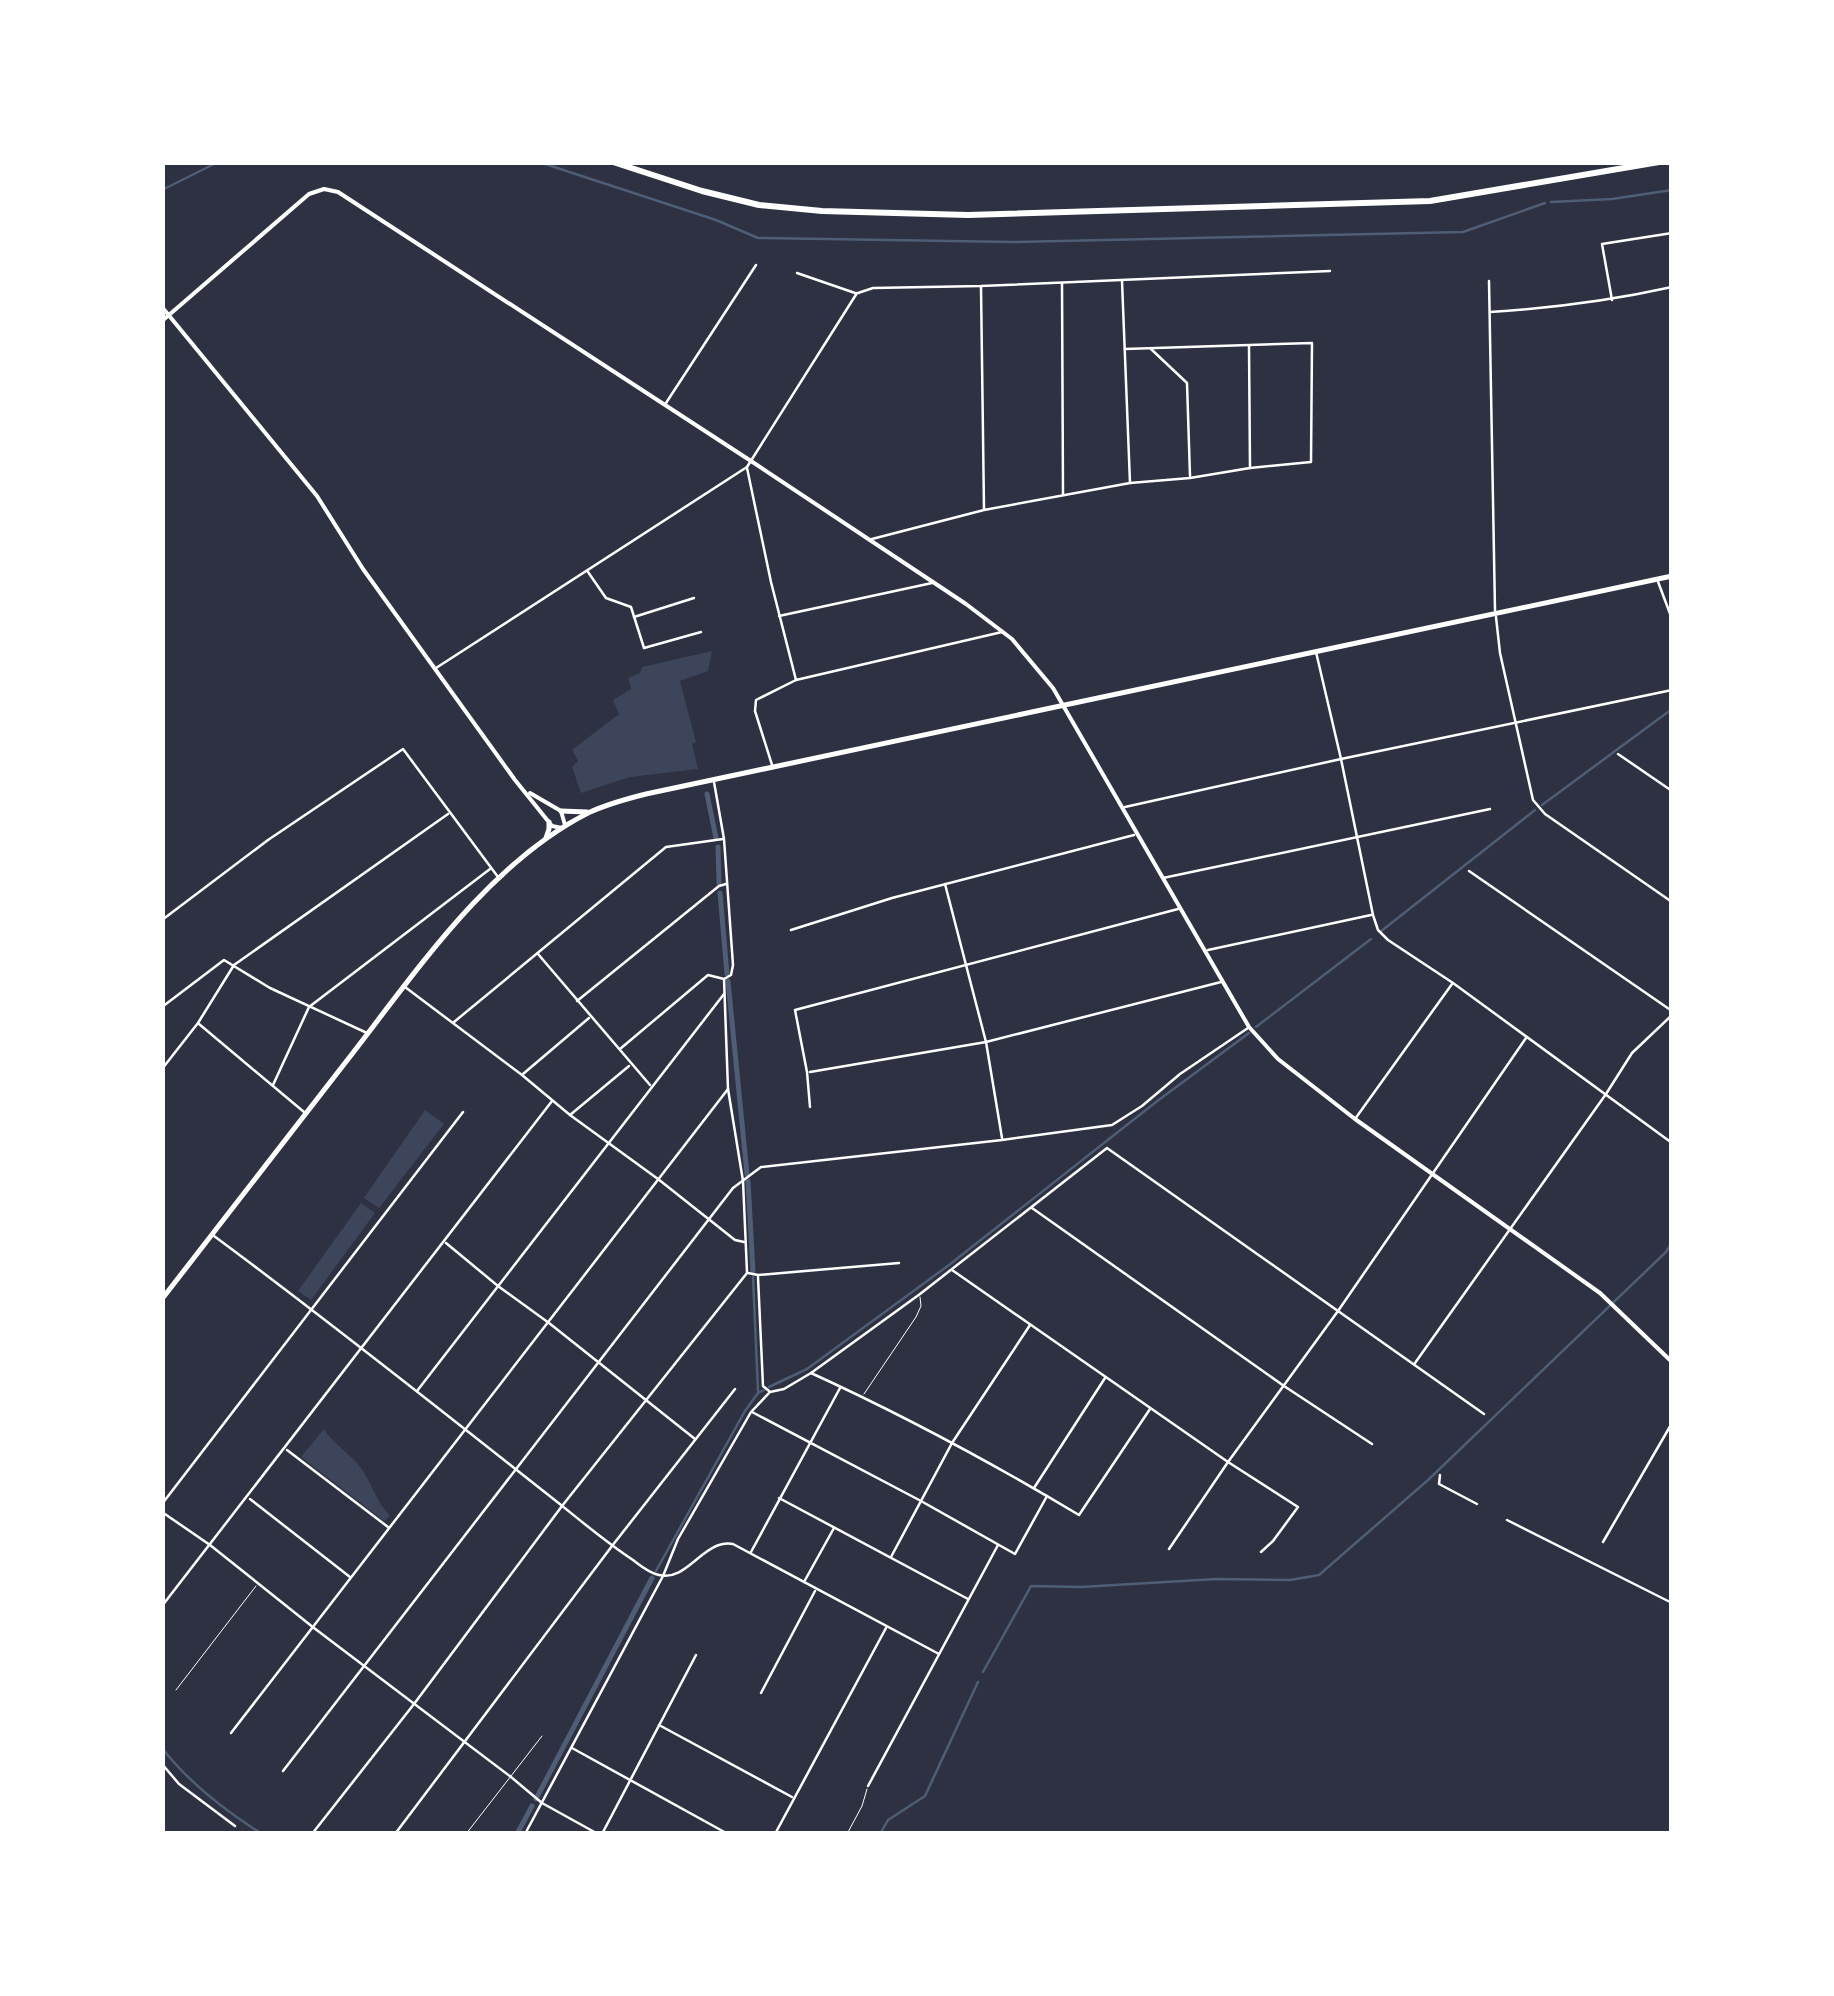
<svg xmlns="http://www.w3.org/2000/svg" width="1834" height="1996" viewBox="0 0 1834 1996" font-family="Manrope,sans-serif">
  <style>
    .green { fill: #3c4559 }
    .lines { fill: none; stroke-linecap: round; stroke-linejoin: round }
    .stream { stroke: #4f5d75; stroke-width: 2.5 }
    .canal { stroke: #4f5d75; stroke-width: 5 }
    .service { stroke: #fff; stroke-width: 1 }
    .minor { stroke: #fff; stroke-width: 2.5 }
    .tertiary { stroke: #fff; stroke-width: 4 }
    .primary { stroke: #fff; stroke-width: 5 }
    .trunk { stroke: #fff; stroke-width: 6 }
  </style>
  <rect width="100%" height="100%" fill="#2d3142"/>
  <g class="green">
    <polygon points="712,651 708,671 680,681 696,742 692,744 698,769 630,777 581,793 572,767 578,761 572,750 619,714 613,700 631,689 628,678 640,673 642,667"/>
    <polygon points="425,1110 444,1124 379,1208 364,1198"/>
    <polygon points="361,1203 375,1213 311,1300 298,1291"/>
    <path d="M324 1429C333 1444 350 1453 361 1468 372 1484 376 1501 390 1516L384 1521 301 1457Z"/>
  </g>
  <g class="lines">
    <g class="stream">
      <polyline points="539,162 716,220 758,238 1013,242 1463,232 1545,203"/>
      <polyline points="162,190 218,162"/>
      <polyline points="1551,202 1612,199 1672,190"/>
      <polyline points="1542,805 1672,709"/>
      <polyline points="1380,932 1535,810"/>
      <polyline points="1256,1027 1371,939"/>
      <polyline points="753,1277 758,1391"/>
      <polyline points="769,1387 807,1369 949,1265 1156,1102 1249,1033"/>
      <polyline points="656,1571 745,1411 758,1393 764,1390"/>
      <polyline points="983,1672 1031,1586 1081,1587 1216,1579 1290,1580 1319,1575 1428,1480 1666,1252 1672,1242"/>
      <path d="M162 1748C189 1783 224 1810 262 1834"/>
      <polyline points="880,1834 888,1820 925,1796 978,1682"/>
    </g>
    <g class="canal">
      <polyline points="707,794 716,838"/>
      <polyline points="718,847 719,883"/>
      <polyline points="720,893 727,974"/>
      <polyline points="728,981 747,1174"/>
      <polyline points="748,1181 753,1271"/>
      <polyline points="536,1799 652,1578"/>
      <polyline points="517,1834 532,1806"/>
    </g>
    <g class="service">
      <polyline points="864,1394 916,1317 921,1306 920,1297"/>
      <polyline points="176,1690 256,1586"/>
      <polyline points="466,1834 542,1736"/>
      <polyline points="847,1834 862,1806 867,1789"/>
    </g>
    <g class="minor">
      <polyline points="797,273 855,293"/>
      <polyline points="1122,281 1130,483"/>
      <polyline points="1489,281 1495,610"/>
      <polyline points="1062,283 1063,495"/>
      <polyline points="981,287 984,509"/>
      <polyline points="858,293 873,288 981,286 1330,271"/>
      <polyline points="1612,300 1602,244 1672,233"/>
      <path d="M1490 312C1554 308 1609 301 1672 287"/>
      <polyline points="1249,346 1250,468"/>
      <polyline points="1151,349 1187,383 1190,476"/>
      <polyline points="666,403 756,265"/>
      <polyline points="747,468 771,582 796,680"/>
      <polyline points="872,539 984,510 1130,483 1190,478 1250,468 1311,462 1312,343 1125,349"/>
      <polyline points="588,572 606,598 631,607 644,648 701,632"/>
      <polyline points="1657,579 1672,619"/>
      <polyline points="779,616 932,583"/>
      <polyline points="634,617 694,598"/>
      <polyline points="1496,617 1500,653 1533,800 1545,814 1672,902"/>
      <polyline points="1316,652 1341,759 1373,915 1378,930 1388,940 1453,983 1672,1143"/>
      <polyline points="436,668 747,467 857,293"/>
      <polyline points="1618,754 1672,791"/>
      <polyline points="773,768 755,711 756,700 796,680 1002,632"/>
      <polyline points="714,782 724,839 733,965 731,975 724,979 728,1089 743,1181 747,1272"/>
      <polyline points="1125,807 1341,759 1672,690"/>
      <polyline points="1469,871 1672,1011"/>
      <polyline points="1163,878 1490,809"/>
      <polyline points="945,884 986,1042 1002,1138"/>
      <polyline points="162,920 268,840 403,749 498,877"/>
      <polyline points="791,930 892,898 1134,835"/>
      <polyline points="1208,950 1371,915"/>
      <polyline points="538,954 650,1085"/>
      <polyline points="405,987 522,1075 570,1115 658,1179 735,1240 744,1242"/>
      <polyline points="577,1001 719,886 726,884"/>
      <polyline points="162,1007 224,960 270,988 367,1033"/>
      <polyline points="454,1022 666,847 723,839"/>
      <polyline points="199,1024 304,1112"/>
      <polyline points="620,1049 708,975 724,979"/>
      <polyline points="162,1069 198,1023 234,965 448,814"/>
      <polyline points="810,1072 986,1042 1221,982"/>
      <polyline points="523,1074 589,1018"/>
      <polyline points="273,1085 309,1007 490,869"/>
      <polyline points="810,1107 807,1072 795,1010 1178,909"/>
      <polyline points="570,1115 629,1066"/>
      <polyline points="1355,1119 1452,984"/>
      <polyline points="1032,1208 1284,1386 1372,1444"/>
      <path d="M214 1236C325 1318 433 1404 542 1490 572 1513 601 1539 633 1560 641 1566 649 1573 659 1575 688 1582 703 1539 733 1544L939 1654"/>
      <polyline points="446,1243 498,1286 549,1323 695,1439"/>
      <polyline points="952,1270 1228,1462 1298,1507 1273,1541 1261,1552"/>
      <polyline points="748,1273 758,1275 899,1263"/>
      <polyline points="758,1277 763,1386 769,1391"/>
      <polyline points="1415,1363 1606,1094 1632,1053 1672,1015"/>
      <path d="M811 1373C903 1415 992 1463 1079 1515L1150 1409"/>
      <polyline points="417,1391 724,994"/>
      <polyline points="752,1412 921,1501 1015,1554 1047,1496"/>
      <polyline points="287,1450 388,1527"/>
      <polyline points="1440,1475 1439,1484 1477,1504"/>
      <polyline points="1034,1488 1105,1378"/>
      <polyline points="779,1498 968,1599"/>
      <polyline points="250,1499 350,1577"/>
      <polyline points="162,1504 463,1112"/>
      <polyline points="162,1512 210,1545 314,1628 511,1777 542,1803 598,1834"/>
      <polyline points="1507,1520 1672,1603"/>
      <polyline points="1603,1542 1672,1423"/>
      <polyline points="1169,1549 1228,1462 1338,1311 1526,1038"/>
      <polyline points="751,1552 840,1388"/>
      <polyline points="891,1557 952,1443 1030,1325"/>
      <polyline points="804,1582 834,1528"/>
      <polyline points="162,1606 552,1101"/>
      <polyline points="761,1693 815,1591"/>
      <polyline points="659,1725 792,1797"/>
      <polyline points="231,1733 728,1089"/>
      <polyline points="572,1748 728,1834"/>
      <polyline points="162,1764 179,1784 235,1826"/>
      <polyline points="283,1771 733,1188 761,1167 1002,1140 1112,1125 1142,1106 1180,1074 1248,1028"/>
      <polyline points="868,1786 998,1545"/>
      <polyline points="312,1834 414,1704 562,1506 747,1273"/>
      <polyline points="395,1834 612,1546 735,1389"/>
      <polyline points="525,1834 663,1576 678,1539 751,1412 770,1392 784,1389 811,1373 920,1294 1107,1148 1484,1414"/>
      <polyline points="602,1834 696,1655"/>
      <polyline points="775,1834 886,1628"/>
    </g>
    <g class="tertiary">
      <polyline points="162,307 317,496 363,569 515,780 552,826 562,828"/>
      <polyline points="162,321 309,194 324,189 338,192 751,461 966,604 1012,639 1053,688 1249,1027 1278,1059 1355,1119 1600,1293 1672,1362"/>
      <polyline points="530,793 561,811 565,825"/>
    </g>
    <g class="primary">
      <polyline points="561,811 587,812"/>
      <polyline points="546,838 549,829 549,822"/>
      <path d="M162 1299C223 1220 284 1141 345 1063 414 975 486 865 588 813 607 804 626 799 646 794L1672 576"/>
    </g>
    <polyline class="trunk" points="613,162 702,191 759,205 822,211 968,215 1430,201 1659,162"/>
  </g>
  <rect width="1834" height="1996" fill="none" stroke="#ffffff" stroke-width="330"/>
</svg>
